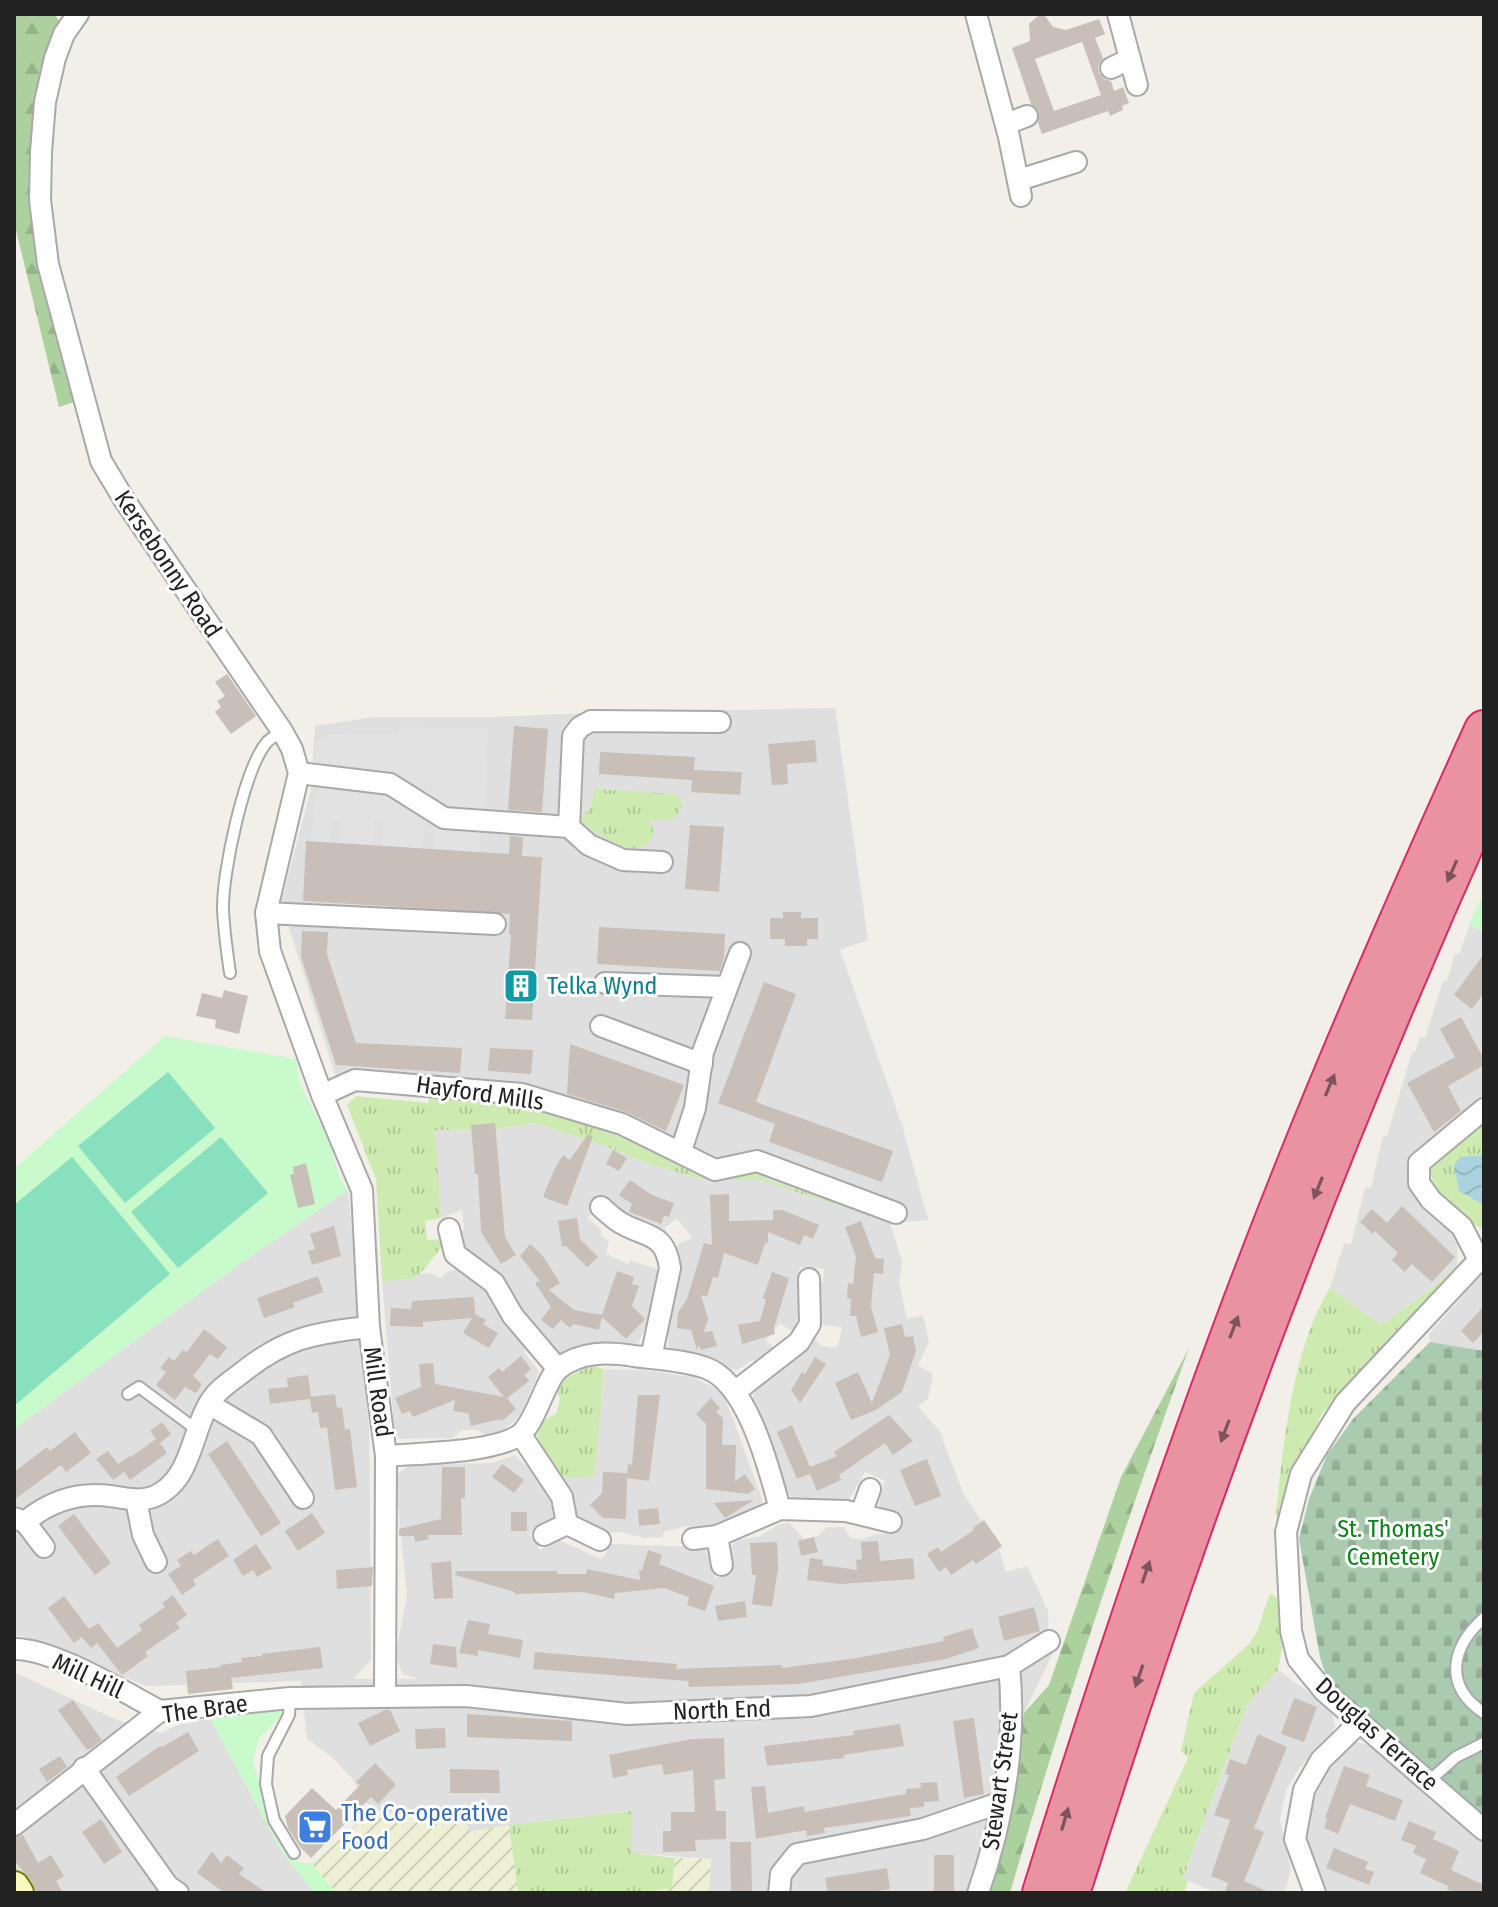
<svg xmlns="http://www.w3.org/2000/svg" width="1498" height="1907" viewBox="0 0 1498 1907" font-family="'Fira Sans Condensed',sans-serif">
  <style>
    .residential { fill: #e0dfdf }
    .farmland { fill: url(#farmland-furrows) }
    .grass { fill: url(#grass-tufts) }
    .forest { fill: url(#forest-firs) }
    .cemetery { fill: url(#cemetery-stones) }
    .park { fill: #c8facc }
    .pitch { fill: #88e0be }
    .parking { fill: #e2e2e2 }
    .water { fill: url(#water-waves) }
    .building { fill: #c7bfb8; fill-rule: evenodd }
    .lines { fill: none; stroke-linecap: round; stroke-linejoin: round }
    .lane-casing { stroke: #a9a9a9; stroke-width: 14 }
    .street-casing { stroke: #a9a9a9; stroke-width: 24 }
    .secondary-casing { stroke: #707d05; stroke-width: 34 }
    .highway-casing { stroke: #dc2a67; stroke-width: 42 }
    .lane { stroke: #fff; stroke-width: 10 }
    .street { stroke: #fff; stroke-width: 20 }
    .secondary { stroke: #f7fabf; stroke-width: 30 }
    .highway { stroke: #e892a2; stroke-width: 38 }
    .oneway { fill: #7b545c }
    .labels { text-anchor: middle; stroke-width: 6; stroke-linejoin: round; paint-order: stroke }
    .street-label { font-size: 24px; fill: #222; stroke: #fff }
    .culture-label { font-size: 24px; fill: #0d838f; stroke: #fff; text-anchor: start }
    .park-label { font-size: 24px; fill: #0c8416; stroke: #fff }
    .shop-label { font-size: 24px; fill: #366cbe; stroke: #fff; text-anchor: start }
  </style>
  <defs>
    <pattern id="farmland-furrows" width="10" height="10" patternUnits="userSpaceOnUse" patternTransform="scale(2)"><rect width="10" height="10" fill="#eef0d5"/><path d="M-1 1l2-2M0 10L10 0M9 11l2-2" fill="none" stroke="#ccceb7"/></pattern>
    <pattern id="grass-tufts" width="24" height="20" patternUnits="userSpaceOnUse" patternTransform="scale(2)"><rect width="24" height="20" fill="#cdebb0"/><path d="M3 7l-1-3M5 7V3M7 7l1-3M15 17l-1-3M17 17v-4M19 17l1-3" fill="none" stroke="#b0c997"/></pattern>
    <pattern id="forest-firs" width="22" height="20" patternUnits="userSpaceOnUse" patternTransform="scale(2)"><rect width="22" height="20" fill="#add19e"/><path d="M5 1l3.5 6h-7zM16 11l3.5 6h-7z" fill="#95b388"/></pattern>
    <pattern id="cemetery-stones" width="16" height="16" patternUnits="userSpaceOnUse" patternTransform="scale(2)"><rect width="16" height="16" fill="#aacbaf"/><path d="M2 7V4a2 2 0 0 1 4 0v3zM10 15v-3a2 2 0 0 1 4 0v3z" fill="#92ae96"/></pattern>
    <pattern id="water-waves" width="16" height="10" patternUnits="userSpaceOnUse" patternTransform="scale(2)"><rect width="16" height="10" fill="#aad3df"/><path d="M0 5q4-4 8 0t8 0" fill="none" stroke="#92b5bf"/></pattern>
  </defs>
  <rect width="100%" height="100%" fill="#f2efe9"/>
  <g class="residential">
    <polygon points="835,708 868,940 840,950 902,1125 928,1220 890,1223 902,1261 899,1283 907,1319 923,1315 929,1342 918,1365 933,1374 928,1399 918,1406 940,1432 963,1493 997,1543 1006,1572 1027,1566 1048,1611 1049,1641 1053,1653 1024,1713 1008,1818 982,1893 709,1893 711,1859 632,1853 632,1811 509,1825 470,1832 409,1815 374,1809 366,1803 352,1778 334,1759 307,1739 301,1681 146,1686 22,1636 14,1636 14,1429 247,1259 348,1190 369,1400 371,1660 353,1679 418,1679 403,1674 395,1657 407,1596 396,1486 398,1474 410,1465 492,1463 515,1455 541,1480 547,1489 552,1509 553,1521 529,1534 540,1550 559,1540 601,1559 606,1554 609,1544 698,1547 706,1550 716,1578 732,1575 729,1551 735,1540 758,1537 780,1524 789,1523 804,1539 817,1536 828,1527 844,1527 851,1538 863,1539 876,1534 894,1533 895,1513 882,1510 878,1504 885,1481 865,1472 849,1500 843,1502 801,1502 792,1498 777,1476 752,1399 756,1389 801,1354 810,1342 815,1339 820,1345 832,1348 838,1346 842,1327 824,1325 820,1321 820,1302 815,1297 818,1284 823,1281 824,1269 800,1267 797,1279 800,1281 800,1304 794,1332 780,1323 766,1341 780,1352 751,1361 737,1370 731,1369 711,1359 672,1351 668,1347 673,1250 680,1243 693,1238 677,1219 665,1227 666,1233 661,1237 602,1203 587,1218 601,1229 601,1235 609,1242 606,1254 628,1264 630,1260 657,1269 659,1276 654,1308 638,1344 596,1344 563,1354 556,1352 466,1254 460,1243 459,1235 464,1229 462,1210 440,1218 434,1130 496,1129 535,1123 608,1147 652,1165 705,1180 760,1180 844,1206 756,1175 753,1171 686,1166 648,1151 634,1141 544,1112 543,1093 336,1078 281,902 311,789 315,726 374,717 494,717 613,712"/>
    <polygon points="1470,925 1484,931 1484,1098 1463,1118 1414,1154 1410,1167 1457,1241 1457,1265 1434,1287 1381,1325 1330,1288 1344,1243 1351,1244 1365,1188 1371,1187 1383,1136 1387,1136 1412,1052 1415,1052 1420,1037 1425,1038 1443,981 1447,981 1455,954 1459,954"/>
    <polygon points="461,1269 488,1288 495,1309 500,1311 526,1348 524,1352 539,1372 522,1411 514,1422 495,1435 487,1437 478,1430 462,1430 453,1438 400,1439 396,1435 394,1426 382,1281 412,1279 420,1274 431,1273 440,1278 449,1271"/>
    <polygon points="1484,1272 1484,1351 1430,1342 1429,1334"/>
    <polygon points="604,1369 643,1370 693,1377 717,1389 724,1397 733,1419 762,1499 761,1505 738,1522 708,1525 703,1530 700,1527 686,1526 664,1532 663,1537 644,1538 622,1532 607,1533 574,1521 561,1478 595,1475"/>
    <polygon points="1278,1670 1316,1698 1332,1714 1335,1725 1332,1734 1301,1766 1286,1790 1280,1820 1291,1870 1286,1888 1281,1893 1217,1893 1183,1879 1247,1705"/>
    <polygon points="14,1672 115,1719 161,1733 178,1725 210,1718 283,1854 315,1893 28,1893 14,1868"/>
    <polygon points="1355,1742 1374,1745 1440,1806 1484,1840 1484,1893 1328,1893 1315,1869 1307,1843 1309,1808 1338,1753"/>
  </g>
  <g class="farmland">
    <polygon points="374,1809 409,1815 463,1816 470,1832 509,1825 518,1893 336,1893 312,1864"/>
    <polygon points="675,1858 711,1859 709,1893 637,1893 672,1888"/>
  </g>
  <g class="grass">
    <path d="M594 789 673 794 680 798 682 808 673 820 650 819 649 823 653 825V836L646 846C624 854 599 834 582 822L581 819 592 805Z"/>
    <polygon points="356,1096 428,1103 430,1097 523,1106 583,1123 587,1121 595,1123 597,1129 634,1141 648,1151 686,1166 753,1171 764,1178 890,1222 760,1180 705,1180 652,1165 608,1147 535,1123 496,1129 435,1130 441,1218 425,1221 427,1240 443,1239 442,1247 420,1274 412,1279 382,1281 376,1179 347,1105"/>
    <path d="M1484 1118V1229C1464 1224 1428 1187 1430 1166Z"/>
    <path d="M1457 1265 1460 1269 1322 1414 1301 1457 1279 1526 1276 1516C1283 1445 1292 1349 1330 1288L1381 1325 1434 1287Z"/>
    <path d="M591 1365 604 1369 595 1476 561 1478 538 1438C536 1424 544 1419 556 1414L560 1399 556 1387 559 1382Z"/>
    <polygon points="1270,1593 1280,1600 1282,1649 1278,1670 1247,1705 1183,1878 1188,1881 1184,1893 1125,1893 1188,1758 1181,1751 1194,1693 1248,1645 1257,1632"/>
    <polygon points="632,1811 632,1853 675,1858 672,1888 637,1893 518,1893 509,1825"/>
  </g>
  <g class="forest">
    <polygon points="14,14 54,14 62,24 33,187 78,401 59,407 14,222"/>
    <path d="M1189 1348C1124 1528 1063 1709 1010 1893H982L1008 1818 1024 1713 1049 1685 1121 1477Z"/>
  </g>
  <polygon class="cemetery" points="1430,1342 1484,1351 1484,1816 1329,1685 1320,1657 1299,1539 1309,1499 1327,1455 1353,1419"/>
  <g class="park">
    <polygon points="1480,899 1484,901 1484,931 1469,925"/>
    <polygon points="165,1036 296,1059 300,1085 328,1138 340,1178 348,1190 247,1259 14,1429 14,1169"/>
    <polygon points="278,1709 282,1714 259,1739 253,1760 267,1814 294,1861 312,1864 336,1893 315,1893 283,1854 210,1718"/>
  </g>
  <g class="pitch">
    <polygon points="168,1072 215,1128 125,1203 78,1146"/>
    <polygon points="221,1137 268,1193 178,1268 131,1212"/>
    <polygon points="72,1157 170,1274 14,1406 14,1205"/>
  </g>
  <g class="parking">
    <polygon points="399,727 488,728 484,812 448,807 434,801 403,779 388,773 315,766 316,740 326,740 327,735 397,734"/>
    <polygon points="318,784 380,788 480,827 480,852 433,849 433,825 424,823 423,849 382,846 383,820 374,820 373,845 340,843 341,819 332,818 331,843 310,842"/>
  </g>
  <polygon class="water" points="1484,1155 1484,1205 1459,1191 1454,1165 1460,1157"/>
  <g class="building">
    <path d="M1038 16H1045L1053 27 1066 30 1099 19 1105 34 1095 38 1103 58 1098 66 1099 73 1104 79 1111 81 1114 91 1123 87 1129 103 1122 106 1123 110 1110 116 1108 111 1042 134 1038 123 1039 112 1031 104 1012 48 1030 41 1029 24ZM1082 42 1101 95 1054 111 1035 59Z"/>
    <polygon points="227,674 256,716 231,734 215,712 221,707 217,701 225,696 215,682"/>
    <polygon points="514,726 548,729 542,812 508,810"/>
    <polygon points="815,740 817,762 787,764 788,784 772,785 768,744"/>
    <polygon points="600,752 695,757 694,770 742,772 740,795 691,792 692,780 599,774"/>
    <polygon points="690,825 724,827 719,892 685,889"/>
    <polygon points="510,836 523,837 522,856 542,857 532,1020 505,1019 511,935 509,935 510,914 303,901 306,841 509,854"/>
    <polygon points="783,912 801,912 801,918 818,918 818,939 807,939 807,946 785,946 785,939 770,939 770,918 783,918"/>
    <polygon points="599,927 725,934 724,958 720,971 597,964"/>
    <polygon points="302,931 328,932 327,954 356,1043 462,1048 460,1073 336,1065 301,957"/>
    <polygon points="1484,954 1484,993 1472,1009 1454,995"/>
    <polygon points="764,982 796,994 756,1102 893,1151 882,1182 769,1142 775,1124 718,1103"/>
    <polygon points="224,990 248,996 239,1034 215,1028 216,1020 196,1016 202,993 222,998"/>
    <polygon points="1461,1017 1484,1059 1484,1065 1448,1086 1461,1111 1434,1132 1407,1083 1455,1057 1440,1029"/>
    <polygon points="570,1044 684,1085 666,1131 626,1112 567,1094"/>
    <polygon points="490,1048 533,1050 531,1074 488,1071"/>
    <polygon points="495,1123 505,1237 516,1255 501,1264 481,1232 478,1174 475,1174 471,1125"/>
    <polygon points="588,1134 593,1136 567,1206 543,1197 554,1170 563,1155 570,1160"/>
    <polygon points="613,1150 627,1158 619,1171 606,1164"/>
    <polygon points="306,1163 315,1204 298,1208 290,1175 294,1174 293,1167"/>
    <polygon points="630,1180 652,1195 674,1203 669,1217 664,1216 661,1224 629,1212 632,1204 619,1195"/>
    <polygon points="729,1194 729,1221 773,1220 773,1210 782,1210 819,1225 813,1239 804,1235 800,1245 768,1232 768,1243 765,1243 758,1265 724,1253 718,1278 713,1277 707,1297 701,1295 708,1319 704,1332 712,1331 717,1346 701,1350 699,1345 697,1350 691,1330 677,1328 678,1313 687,1299 704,1243 712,1245 710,1195"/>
    <polygon points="1402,1206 1455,1257 1432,1282 1412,1264 1405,1272 1392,1260 1398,1253 1375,1231 1373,1234 1360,1222 1372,1209 1387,1223"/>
    <polygon points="577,1218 580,1239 598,1257 587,1267 566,1246 562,1247 558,1221"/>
    <polygon points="861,1221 875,1258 884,1259 883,1274 874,1273 871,1307 878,1332 861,1337 856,1316 850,1316 851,1299 847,1298 848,1283 853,1284 856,1257 845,1227"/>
    <polygon points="334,1226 341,1256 312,1265 308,1251 315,1249 310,1234"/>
    <polygon points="530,1244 543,1256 560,1283 549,1290 574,1310 602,1315 617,1271 634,1277 632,1284 639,1286 632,1306 645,1319 626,1339 602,1317 599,1330 573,1324 570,1328 561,1320 553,1329 541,1320 551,1307 535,1283 538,1281 542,1284 520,1256"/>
    <polygon points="772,1272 789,1278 774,1328 775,1334 742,1344 738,1325 760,1321 766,1300 763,1298"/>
    <polygon points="318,1276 323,1292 293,1303 295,1307 264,1318 257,1298"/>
    <polygon points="474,1297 475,1314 486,1320 483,1324 498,1333 489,1348 463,1333 472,1318 423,1322 423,1327 390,1326 391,1308 411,1309 412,1301"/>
    <polygon points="1484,1306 1484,1331 1473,1343 1461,1331"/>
    <polygon points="902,1324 905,1337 913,1336 916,1351 902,1392 876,1410 851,1420 835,1383 858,1372 872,1403 890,1355 884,1328"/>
    <polygon points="204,1329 227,1347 218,1359 210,1354 193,1376 202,1384 196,1393 185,1387 175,1400 156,1385 166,1372 160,1368 169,1357 174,1361 183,1350 187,1352"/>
    <polygon points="521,1356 531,1369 524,1375 529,1381 507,1398 516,1409 502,1421 500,1419 471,1426 468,1413 453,1411 455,1400 413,1417 410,1411 402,1414 395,1398 421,1387 419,1364 433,1363 435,1384 504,1397 488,1377 499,1368 502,1372"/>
    <polygon points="815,1357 826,1364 800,1403 791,1390 802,1372 805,1374"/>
    <polygon points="308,1375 311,1397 335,1394 337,1408 342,1407 345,1430 350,1429 357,1487 335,1490 327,1427 320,1428 318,1412 312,1413 310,1399 270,1404 268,1389 288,1387 287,1378"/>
    <polygon points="638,1395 660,1395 649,1481 627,1478 626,1519 603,1518 590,1505 602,1493 603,1472 627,1473 627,1477 628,1464 632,1465"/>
    <polygon points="711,1398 720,1408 716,1412 723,1418 722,1445 736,1445 735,1481 745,1474 755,1489 748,1494 706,1489 706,1424 696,1414"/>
    <polygon points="889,1415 913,1441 893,1455 885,1443 839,1475 841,1480 817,1491 810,1474 797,1479 777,1432 792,1425 810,1467 837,1456 834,1452"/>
    <polygon points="162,1422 171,1434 160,1443 167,1453 130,1480 124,1472 113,1480 96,1459 108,1451 118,1464 130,1456 131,1457 156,1439 150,1431"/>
    <polygon points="75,1432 91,1453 66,1472 61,1465 14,1500 14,1472 47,1447 50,1451"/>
    <polygon points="227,1441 281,1523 261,1536 208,1454"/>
    <polygon points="927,1459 941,1496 915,1506 900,1470"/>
    <polygon points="502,1464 524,1480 514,1493 492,1477"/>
    <polygon points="442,1467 465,1467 465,1498 461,1498 462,1535 428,1535 429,1539 415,1542 414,1536 399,1536 399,1529 441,1519"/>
    <polygon points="754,1500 725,1518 714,1503"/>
    <polygon points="658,1508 660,1524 639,1526 638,1510"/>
    <rect x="511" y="1512" width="16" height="19"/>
    <polygon points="312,1513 325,1533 298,1551 285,1531"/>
    <polygon points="74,1514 111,1563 95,1575 58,1526"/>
    <polygon points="984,1520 1002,1546 976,1564 973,1560 951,1575 946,1567 939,1572 927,1554 938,1547 941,1552 974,1530 973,1528"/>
    <polygon points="814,1537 818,1552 801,1556 798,1541"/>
    <polygon points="218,1539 229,1556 193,1580 196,1585 182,1595 168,1574 181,1566 177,1560 191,1551 194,1555"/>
    <polygon points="878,1541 880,1561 913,1558 915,1579 840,1584 807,1580 810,1558 823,1560 822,1565 857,1570 856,1560 862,1559 861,1542"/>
    <polygon points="777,1542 778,1569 772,1607 752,1604 756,1575 752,1575 750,1543"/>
    <polygon points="256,1544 272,1568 257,1577 253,1570 243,1576 233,1560"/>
    <polygon points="648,1550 662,1555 659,1564 714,1586 705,1611 687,1605 689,1597 664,1588 615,1593 614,1599 583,1592 515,1594 515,1592 455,1575 456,1571 557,1571 557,1574 586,1574 587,1569 640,1580 639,1570 642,1570"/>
    <polygon points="451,1561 453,1598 434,1599 431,1563"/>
    <polygon points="373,1567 372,1586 337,1589 336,1570"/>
    <polygon points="173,1595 187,1615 176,1623 180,1628 145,1652 148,1656 122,1675 97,1643 91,1648 82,1637 74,1643 48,1608 64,1596 89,1629 98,1623 117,1648 142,1630 139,1625 165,1607 162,1603"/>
    <polygon points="745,1601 747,1617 718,1621 715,1606"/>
    <polygon points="1034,1607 1040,1631 1004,1641 998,1617"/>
    <polygon points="468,1620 490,1624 488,1634 523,1640 520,1658 478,1650 478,1656 459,1653"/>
    <polygon points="972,1628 979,1648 946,1659 798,1684 689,1687 688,1681 533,1669 535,1652 677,1664 676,1669 782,1665 782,1668 857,1658 944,1641 943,1637"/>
    <polygon points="433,1644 456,1647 457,1668 430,1664"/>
    <polygon points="320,1647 323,1668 231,1678 233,1689 188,1694 186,1671 221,1667 220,1665 242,1662 241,1658 262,1656 262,1654"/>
    <polygon points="1294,1698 1317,1707 1304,1742 1281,1734"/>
    <polygon points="73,1700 102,1740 90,1749 86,1749 58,1710"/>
    <polygon points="385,1710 390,1710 400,1731 370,1746 358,1723"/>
    <polygon points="467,1714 572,1721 572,1741 467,1737"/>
    <polygon points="974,1718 984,1794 964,1798 953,1721"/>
    <polygon points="900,1724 904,1746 843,1755 844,1758 767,1766 764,1746 854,1735 853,1731"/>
    <polygon points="445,1728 446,1748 416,1749 415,1729"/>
    <polygon points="188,1732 199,1751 129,1796 116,1777 160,1746 162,1747"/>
    <polygon points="1258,1734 1287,1747 1254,1828 1264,1832 1244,1881 1271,1893 1225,1893 1228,1883 1211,1876 1230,1820 1214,1815 1229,1775 1225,1774 1230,1759 1246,1765"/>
    <polygon points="724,1738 725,1779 714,1780 716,1811 726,1811 726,1839 695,1840 696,1851 663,1852 663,1831 671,1831 671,1812 695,1812 693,1770 664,1775 662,1764 627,1770 628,1775 613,1778 609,1755 692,1739"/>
    <polygon points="60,1756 67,1767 47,1782 39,1769"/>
    <polygon points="375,1763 396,1785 378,1804 371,1797 311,1858 300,1847 288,1828 285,1816 312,1788 336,1810 360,1785 356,1782"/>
    <polygon points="1344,1766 1370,1775 1366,1786 1403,1800 1395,1821 1350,1804 1338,1834 1324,1828 1327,1819 1325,1818"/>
    <polygon points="450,1769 499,1770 500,1793 450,1793"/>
    <polygon points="937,1782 939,1801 924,1802 924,1807 910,1808 911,1816 824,1828 825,1833 807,1836 806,1830 756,1839 751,1787 765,1786 768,1813 804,1806 805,1812 888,1797 906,1794 906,1789 921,1788 920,1783"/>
    <polygon points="101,1819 122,1852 104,1864 82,1832"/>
    <polygon points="1409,1821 1436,1832 1433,1839 1459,1851 1451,1870 1484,1885 1484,1893 1456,1893 1447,1889 1448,1886 1420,1873 1426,1859 1413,1853 1416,1846 1401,1840"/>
    <polygon points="23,1835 38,1863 51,1855 64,1876 56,1881 63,1893 36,1893 33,1883 14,1860 14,1838"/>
    <polygon points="730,1842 751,1842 752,1893 731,1893"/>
    <polygon points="1334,1848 1368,1862 1365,1869 1374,1872 1369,1885 1326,1868"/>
    <polygon points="212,1851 221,1863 227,1855 244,1868 239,1874 267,1893 225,1893 197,1873"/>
    <rect x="934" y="1855" width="20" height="37"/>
    <polygon points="887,1868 890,1889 865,1893 828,1893 825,1878"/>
  </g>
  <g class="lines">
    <defs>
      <g id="lane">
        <path d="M230 973C227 952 224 931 223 910 222 874 244 769 267 742 271 738 278 734 282 731"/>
        <polyline points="128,1394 139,1387 197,1430"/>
        <path d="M1484 1618C1451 1647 1443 1686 1484 1713"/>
        <polyline points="290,1698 289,1715 268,1756 266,1784 274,1820 294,1853"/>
        <polyline points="1429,1781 1456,1757 1484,1743"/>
      </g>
      <g id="street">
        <polyline points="78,14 64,34 55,58 45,102 41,152 40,200 48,264 101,461 125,501 282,731 292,749 299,773 266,913 270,951 322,1095 362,1190 369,1327 386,1456 385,1697"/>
        <polyline points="976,14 1009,137 1021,196"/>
        <polyline points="1118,14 1137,85"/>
        <polyline points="1111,68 1130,59"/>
        <polyline points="1006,124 1027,116"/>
        <polyline points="1019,180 1076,162"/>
        <polyline points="299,773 390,784 444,818 569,827 589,845 623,860 662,862"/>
        <polyline points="569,827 573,736 580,727 591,721 720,722"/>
        <polyline points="266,913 495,924"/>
        <polyline points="605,983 727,987"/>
        <polyline points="601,1026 702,1064"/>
        <polyline points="322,1095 355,1080 522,1094 622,1124 715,1170 757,1161 896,1213"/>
        <polyline points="1484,1109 1419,1163 1419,1183 1431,1200 1462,1227 1479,1260 1345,1403 1301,1474 1286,1532 1291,1631 1298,1659 1324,1691 1484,1830"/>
        <polyline points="681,1151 695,1108 703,1052 740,953"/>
        <path d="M601 1207C607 1212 614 1219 621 1223 647 1238 665 1232 670 1268L651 1358"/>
        <polyline points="449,1229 455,1254 494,1283 513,1316 558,1369"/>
        <polyline points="736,1391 799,1342 810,1324 809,1279"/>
        <polyline points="209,1404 261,1435 303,1498"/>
        <polyline points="521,1435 562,1497 567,1524 600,1540"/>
        <path d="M386 1456C421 1453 489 1453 518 1436 535 1426 545 1380 558 1369 580 1351 608 1352 634 1356 657 1359 684 1360 706 1368 748 1383 769 1469 780 1509"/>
        <polyline points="136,1500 143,1535 156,1562"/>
        <polyline points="861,1514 870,1489"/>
        <path d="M14 1518 25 1522C50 1501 78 1492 110 1496 124 1498 139 1502 153 1497 195 1480 190 1426 215 1395 222 1387 231 1381 239 1375 284 1338 313 1333 369 1327"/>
        <polyline points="25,1522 44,1547"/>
        <polyline points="544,1535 567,1524"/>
        <polyline points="717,1536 722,1565"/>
        <polyline points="693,1539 717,1536 780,1509 846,1511 891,1522"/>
        <path d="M14 1649C52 1648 124 1692 160 1711"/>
        <polyline points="84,1768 168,1886 178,1893"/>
        <polyline points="14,1825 160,1711 290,1698 466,1696 627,1714 811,1706 1009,1666 1049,1641"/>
        <polyline points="779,1893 781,1874 797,1854 923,1829 1002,1802"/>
        <path d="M978 1893C1003 1822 1017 1742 1009 1666"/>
        <polyline points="1315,1893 1295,1839 1304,1790 1321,1760 1360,1722"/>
      </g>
      <polyline id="secondary" points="14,1887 18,1893"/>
      <g id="highway">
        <path d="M1042 1893C1117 1652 1197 1413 1291 1178 1351 1027 1417 878 1484 730"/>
        <path d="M1070 1893C1187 1521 1323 1156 1484 800"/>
      </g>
    </defs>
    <use href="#lane" class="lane-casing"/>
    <use href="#street" class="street-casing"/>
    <use href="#secondary" class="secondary-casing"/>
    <use href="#highway" class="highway-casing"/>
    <use href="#lane" class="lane"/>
    <use href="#street" class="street"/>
    <use href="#secondary" class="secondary"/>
    <use href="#highway" class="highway"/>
  </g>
  <defs><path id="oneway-solid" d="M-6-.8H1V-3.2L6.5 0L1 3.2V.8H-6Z" transform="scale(2)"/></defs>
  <g class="oneway">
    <use href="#oneway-solid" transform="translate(1452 871) rotate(114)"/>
    <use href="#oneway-solid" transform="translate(1330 1085) rotate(-67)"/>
    <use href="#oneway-solid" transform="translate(1318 1188) rotate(112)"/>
    <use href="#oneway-solid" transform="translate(1234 1327) rotate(-69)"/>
    <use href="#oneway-solid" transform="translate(1225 1431) rotate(111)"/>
    <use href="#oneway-solid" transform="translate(1146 1572) rotate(-71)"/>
    <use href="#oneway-solid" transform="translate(1139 1676) rotate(109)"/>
    <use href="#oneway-solid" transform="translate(1065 1819) rotate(-73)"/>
  </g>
  <defs>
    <symbol id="building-square" viewBox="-11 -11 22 22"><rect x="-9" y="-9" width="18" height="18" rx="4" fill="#0f9aa8" stroke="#fff"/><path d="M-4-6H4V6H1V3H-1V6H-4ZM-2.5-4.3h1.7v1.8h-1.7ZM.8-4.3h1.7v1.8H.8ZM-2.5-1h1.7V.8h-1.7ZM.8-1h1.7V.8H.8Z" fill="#fff"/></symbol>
    <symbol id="supermarket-square" viewBox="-11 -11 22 22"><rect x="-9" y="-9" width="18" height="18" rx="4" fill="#3f7fe0" stroke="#fff"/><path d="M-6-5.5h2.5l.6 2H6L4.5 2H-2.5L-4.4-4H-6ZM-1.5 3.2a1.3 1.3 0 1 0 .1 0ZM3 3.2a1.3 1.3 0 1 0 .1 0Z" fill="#fff"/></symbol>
  </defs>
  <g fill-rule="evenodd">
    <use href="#building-square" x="501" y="966" width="40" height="40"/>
    <use href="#supermarket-square" x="295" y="1807" width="40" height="40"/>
  </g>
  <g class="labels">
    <g class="street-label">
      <text transform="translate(168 564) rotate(56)" y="8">Kersebonny Road</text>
      <text transform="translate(480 1093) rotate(8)" y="8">Hayford Mills</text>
      <text transform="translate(378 1392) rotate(82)" y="8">Mill Road</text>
      <text transform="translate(88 1676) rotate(25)" y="8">Mill Hill</text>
      <text transform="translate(205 1709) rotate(-8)" y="8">The Brae</text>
      <text transform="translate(722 1710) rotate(-2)" y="8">North End</text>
      <text transform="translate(1377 1734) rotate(42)" y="8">Douglas Terrace</text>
      <text transform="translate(1000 1781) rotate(-82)" y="8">Stewart Street</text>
    </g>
    <g class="culture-label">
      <text x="547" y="994">Telka Wynd</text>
    </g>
    <g class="park-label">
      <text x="1393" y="1537">St. Thomas'<tspan x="1393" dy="28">Cemetery</tspan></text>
    </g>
    <g class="shop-label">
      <text x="341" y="1821">The Co-operative<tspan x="341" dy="28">Food</tspan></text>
    </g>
  </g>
  <rect width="1498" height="1907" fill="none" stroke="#222222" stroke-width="32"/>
</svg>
